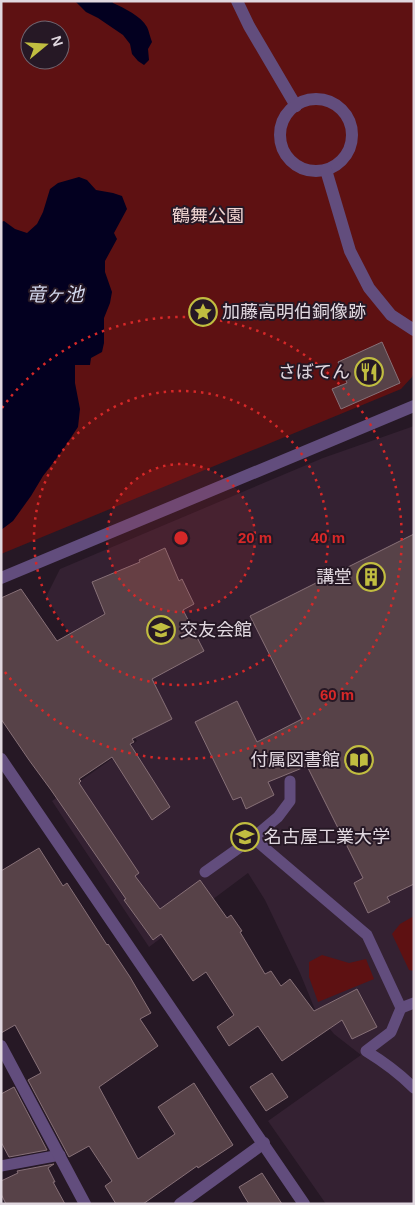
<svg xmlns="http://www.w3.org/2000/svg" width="415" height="1205" viewBox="0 0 415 1205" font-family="Arial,'Noto Sans JP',sans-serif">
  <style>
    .built { fill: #342132 }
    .green { fill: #5e1112; fill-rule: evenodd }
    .water { fill: #030020 }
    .building { fill: #574248; stroke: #877077 }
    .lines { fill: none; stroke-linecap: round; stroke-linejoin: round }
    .service { stroke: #624d7d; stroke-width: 11 }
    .pedestrian { stroke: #624d7d; stroke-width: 12 }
    .minor { stroke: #624d7d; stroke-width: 12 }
    .tertiary { stroke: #624d7d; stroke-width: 12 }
    .ring { fill: none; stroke: #d62828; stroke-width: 2.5; stroke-dasharray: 2.5 5 }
    .labels { text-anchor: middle; stroke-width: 4; stroke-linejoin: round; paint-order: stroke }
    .park-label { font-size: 18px; fill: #f1d6d3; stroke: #261825 }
    .poi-label { font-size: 18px; fill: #e1d8e0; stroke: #261825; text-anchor: start }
    .water-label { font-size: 19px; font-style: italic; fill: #d2d7ec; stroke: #261825 }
    .centre { fill: #d62828; stroke: #261825; stroke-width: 2.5 }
    .ring-label { font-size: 15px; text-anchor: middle; font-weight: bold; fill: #d62828; stroke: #261825; stroke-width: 4; stroke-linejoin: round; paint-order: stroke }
  </style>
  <rect width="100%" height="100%" fill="#261825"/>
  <polygon class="built" points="414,426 414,1204 326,1204 268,1121 361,1055 334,1034 316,1012 300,973 265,900 248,873 149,947 52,801 137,741 46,597 60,569 323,458"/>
  <g class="green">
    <path d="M1 1H414V373L412 377 401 389 1 554ZM30 30H60V60H30Z"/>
    <polygon points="414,916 414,971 409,970 392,934 400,924"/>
    <polygon points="322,955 349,963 366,959 374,979 318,1002 309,977 309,962"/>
  </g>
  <g class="water">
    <path d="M75 1H112L113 3C124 8 141 16 147 27 149 31 150 37 152 42L148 49 149 60 144 65 138 61 132 54 130 44 123 35 98 18 86 12Z"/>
    <polygon points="79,177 87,180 96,190 113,193 122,196 127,209 114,233 117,239 105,261 105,272 112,292 110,303 104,318 104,343 102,352 91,358 90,365 75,365 75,383 80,409 78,427 60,454 43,476 31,496 13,521 1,530 1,222 4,221 15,229 27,233 37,224 43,212 50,189 58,183"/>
  </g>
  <g class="building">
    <polygon points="382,342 400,383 341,409 332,389 347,383 338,362"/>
    <polygon points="414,534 414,884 387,897 390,902 368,913 354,883 363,878 307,766 268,782 274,795 246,809 241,797 233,800 195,722 237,701 257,742 302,719 250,616"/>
    <polygon points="165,548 179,581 182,579 194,604 183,610 204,651 152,679 172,719 132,739 134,742 130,744 170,807 152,820 112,757 79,779 81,781 79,783 139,873 135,876 160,909 200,880 227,918 231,915 242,931 240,932 265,974 271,971 281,986 290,979 314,1011 357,989 377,1027 352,1039 342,1020 282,1061 258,1026 229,1046 217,1027 234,1015 206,972 193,981 161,934 153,940 124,900 126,899 51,790 29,760 1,719 1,598 21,589 57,641 105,614 92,582 140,562 139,560"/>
    <polygon points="39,848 63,886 67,883 107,945 108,944 130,977 151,1013 140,1019 158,1046 99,1087 138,1159 175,1134 158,1107 194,1083 233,1145 198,1168 197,1166 143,1204 116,1204 105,1186 112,1181 89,1146 69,1157 28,1080 41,1073 15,1025 1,1033 1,871"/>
    <polygon points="272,1073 288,1097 266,1111 250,1087"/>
    <polygon points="14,1087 47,1150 9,1157 1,1142 1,1094"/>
    <polygon points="54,1164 48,1168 55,1182 53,1182 65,1204 6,1204 1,1194 1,1181 18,1173 17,1171"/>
    <polygon points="262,1173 271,1187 282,1204 249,1204 244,1196 239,1187"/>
  </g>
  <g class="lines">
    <g class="service">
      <path d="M253 838 367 935 401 1008 391 1032 366 1051C384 1062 399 1073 414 1088"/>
      <polyline points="205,872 253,838 278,817 290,801 290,781"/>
      <polyline points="401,1008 414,1003"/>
      <polyline points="1,1166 60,1155"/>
    </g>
    <g class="pedestrian">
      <polyline points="237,1 249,26 296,106"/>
      <circle cx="316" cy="135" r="36"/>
      <polyline points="326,170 350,251 369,288 391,315 414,330"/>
    </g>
    <g class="minor">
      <polyline points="1,1046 85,1204"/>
      <polyline points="180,1204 264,1143"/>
    </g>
    <g class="tertiary">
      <polyline points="1,578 414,406"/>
      <polyline points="1,759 304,1204"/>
    </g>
  </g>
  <circle cx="181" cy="538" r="74" fill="#d62828" fill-opacity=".12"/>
  <g class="ring">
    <circle cx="181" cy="538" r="74"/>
    <circle cx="181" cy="538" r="147"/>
    <path d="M2 408A221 221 0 1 1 2 668"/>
  </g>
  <defs>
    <symbol id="sight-ring" viewBox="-11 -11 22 22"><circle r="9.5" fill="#261825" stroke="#c1bd40" stroke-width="1.5"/><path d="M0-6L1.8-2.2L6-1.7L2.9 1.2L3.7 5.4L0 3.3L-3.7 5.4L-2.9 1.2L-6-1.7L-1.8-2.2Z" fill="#c1bd40"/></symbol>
    <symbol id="restaurant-ring" viewBox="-11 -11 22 22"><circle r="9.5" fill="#261825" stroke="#c1bd40" stroke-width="1.5"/><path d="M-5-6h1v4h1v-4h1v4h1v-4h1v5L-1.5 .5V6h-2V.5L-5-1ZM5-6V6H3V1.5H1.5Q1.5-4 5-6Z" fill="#c1bd40"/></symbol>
    <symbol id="building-ring" viewBox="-11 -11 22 22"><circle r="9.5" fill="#261825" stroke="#c1bd40" stroke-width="1.5"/><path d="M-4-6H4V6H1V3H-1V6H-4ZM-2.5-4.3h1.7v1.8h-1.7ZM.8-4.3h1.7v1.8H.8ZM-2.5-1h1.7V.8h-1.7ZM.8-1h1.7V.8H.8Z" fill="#c1bd40"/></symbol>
    <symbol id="university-ring" viewBox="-11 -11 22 22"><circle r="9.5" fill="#261825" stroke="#c1bd40" stroke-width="1.5"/><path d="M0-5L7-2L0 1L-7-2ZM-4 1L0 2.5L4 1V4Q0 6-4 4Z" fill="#c1bd40"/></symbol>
    <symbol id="library-ring" viewBox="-11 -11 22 22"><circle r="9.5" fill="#261825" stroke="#c1bd40" stroke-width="1.5"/><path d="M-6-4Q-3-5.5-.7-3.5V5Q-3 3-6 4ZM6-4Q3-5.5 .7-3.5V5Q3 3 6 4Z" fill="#c1bd40"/></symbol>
  </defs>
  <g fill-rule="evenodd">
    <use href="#sight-ring" x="187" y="296" width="32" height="32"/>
    <use href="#restaurant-ring" x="353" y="356" width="32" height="32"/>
    <use href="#building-ring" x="355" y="561" width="32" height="32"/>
    <use href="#university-ring" x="145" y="614" width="32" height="32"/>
    <use href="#library-ring" x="343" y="744" width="32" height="32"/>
    <use href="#university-ring" x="229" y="821" width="32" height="32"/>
  </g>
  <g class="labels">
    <g class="park-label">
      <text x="208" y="222">鶴舞公園</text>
    </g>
    <g class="poi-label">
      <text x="222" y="318">加藤高明伯銅像跡</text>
      <text x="350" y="378" text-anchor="end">さぼてん</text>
      <text x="352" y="583" text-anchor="end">講堂</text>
      <text x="180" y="636">交友会館</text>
      <text x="340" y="766" text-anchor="end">付属図書館</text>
      <text x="264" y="843">名古屋工業大学</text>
    </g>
    <g class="water-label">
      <text x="55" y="301">竜ヶ池</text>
    </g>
  </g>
  <circle cx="181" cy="538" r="8" class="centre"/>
  <g class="ring-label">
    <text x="255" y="543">20 m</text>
    <text x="328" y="543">40 m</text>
    <text x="337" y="700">60 m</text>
  </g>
  <rect width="415" height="1205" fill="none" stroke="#e1d8e0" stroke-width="5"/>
  <g transform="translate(45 45) rotate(72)"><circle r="24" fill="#261825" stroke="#716570"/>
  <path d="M0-4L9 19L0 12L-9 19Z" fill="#c1bd40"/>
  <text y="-8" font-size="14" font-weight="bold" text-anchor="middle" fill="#e1d8e0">N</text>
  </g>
</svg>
